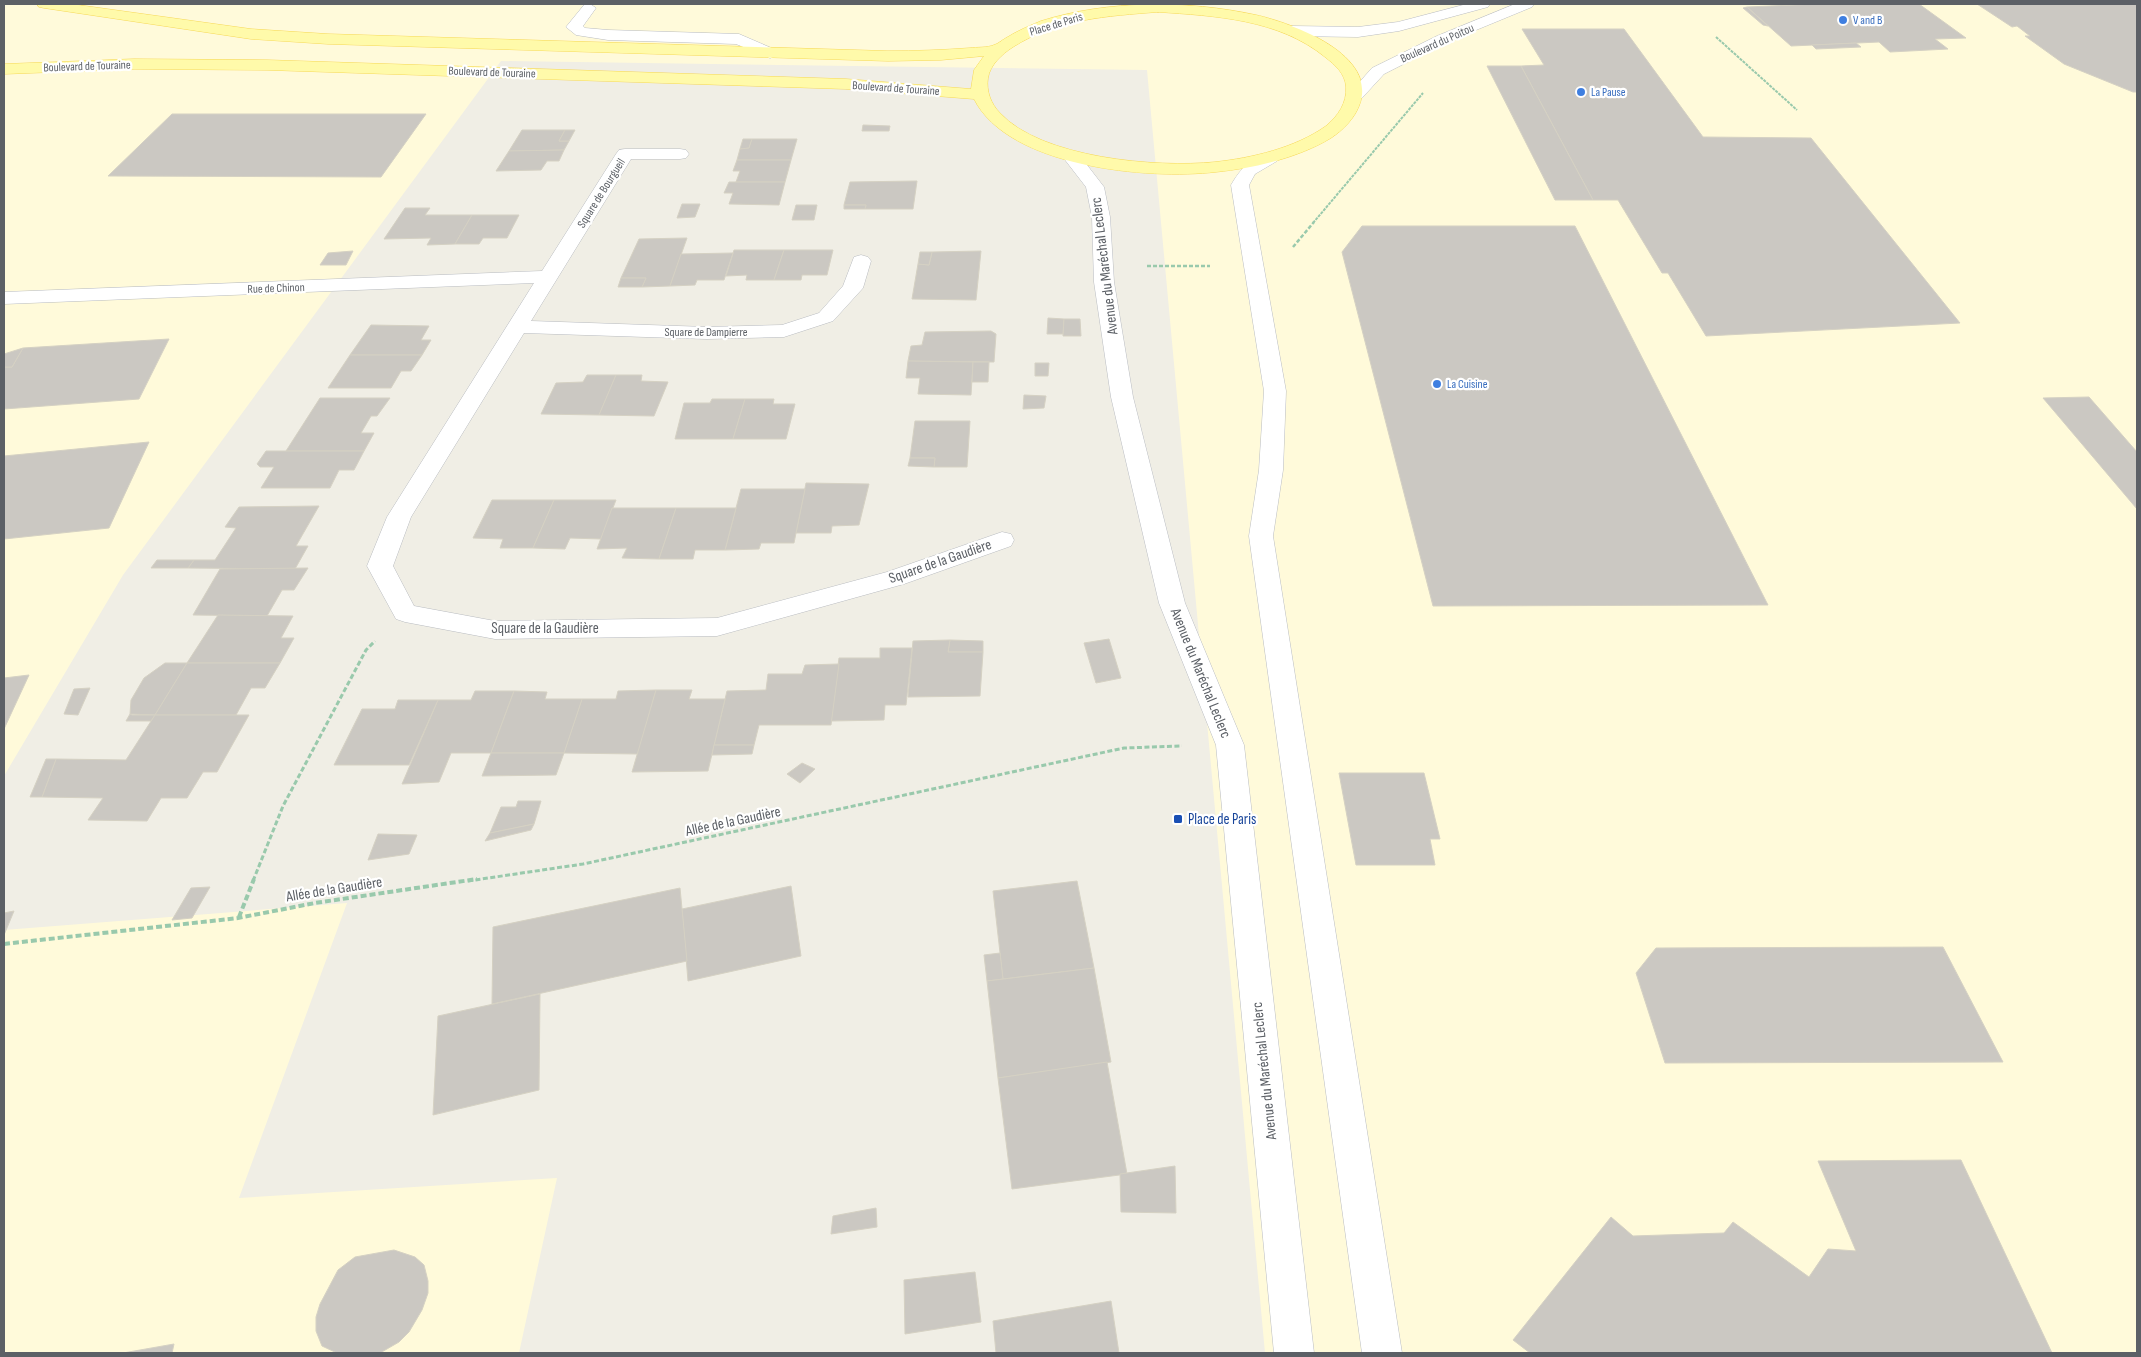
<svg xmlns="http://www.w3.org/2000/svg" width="2141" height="1357" viewBox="0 0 2141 1357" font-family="'Sofia Sans Condensed',sans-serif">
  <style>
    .commercial { fill: #fffada }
    .building { fill: #cbc8c2; stroke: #d5d1c3 }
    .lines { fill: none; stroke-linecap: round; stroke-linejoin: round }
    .service-casing { stroke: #b9bcc1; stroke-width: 1 }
    .minor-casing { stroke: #b9bcc1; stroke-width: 1 }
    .secondary-casing { stroke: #babdc3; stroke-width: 1 }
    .primary-casing { stroke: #f7d957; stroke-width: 1 }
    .path-far3 { stroke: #99c9ac; stroke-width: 2; stroke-dasharray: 3 1; stroke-linecap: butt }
    .path-far2 { stroke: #99c9ac; stroke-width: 2.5; stroke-dasharray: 4 2; stroke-linecap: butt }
    .path-far1 { stroke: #99c9ac; stroke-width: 3; stroke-dasharray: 5 2.5; stroke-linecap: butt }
    .path { stroke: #99c9ac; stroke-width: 4; stroke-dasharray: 6 3; stroke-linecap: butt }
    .service { fill: #fff; fill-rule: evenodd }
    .minor { fill: #fff; fill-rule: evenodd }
    .secondary { fill: #fff; fill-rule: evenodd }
    .primary { fill: #fffaaa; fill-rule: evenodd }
    .shop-dot { fill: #3f7fe0; stroke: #fff; stroke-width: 2 }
    .transit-dot { fill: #1a4fb4; stroke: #fff; stroke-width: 2 }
    .labels { text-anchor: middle; stroke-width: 4.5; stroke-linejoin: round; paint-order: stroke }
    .far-shop-label { font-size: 12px; fill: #366cbe; stroke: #fff; text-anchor: start }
    .far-street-label { font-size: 12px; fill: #5c6066; stroke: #fff }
    .street-label { font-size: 15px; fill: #5c6066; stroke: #fff }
    .transit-label { font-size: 15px; fill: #164399; stroke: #fff; text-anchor: start }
  </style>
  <rect width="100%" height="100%" fill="#f0eee5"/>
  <g class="commercial">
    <polygon points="4,4 2137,4 2137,1353 1265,1353 1147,70 501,61 123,575 4,776"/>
    <polygon points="347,903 239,1198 557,1178 519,1353 4,1353 4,930"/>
  </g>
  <g class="building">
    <polygon points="1817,4 1919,4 1966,38 1935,39 1948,49 1890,52 1879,42 1791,46 1747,7"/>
    <polygon points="1977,4 2137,4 2137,92 2133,92 2064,64 2025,36 2030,36 2017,26 2012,27"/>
    <polygon points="1747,7 1768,26 1763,25 1743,8"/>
    <polygon points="1522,29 1624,29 1703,137 1811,138 1960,323 1706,336 1668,273 1662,273 1618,200 1593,200 1521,66 1544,65"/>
    <polygon points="1856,43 1861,47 1816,49 1812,45"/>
    <polygon points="1487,66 1521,66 1593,200 1555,200"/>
    <polygon points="172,114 426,114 381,177 108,176"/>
    <polygon points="863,125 890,126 889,131 862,131"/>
    <polygon points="522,130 565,130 559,141 569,141 564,150 509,151"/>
    <polygon points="565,130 575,130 569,141 559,141"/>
    <polygon points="743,139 752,139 749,148 740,149"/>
    <polygon points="752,139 797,139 791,160 737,160 740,149 749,148"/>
    <polygon points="564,150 559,161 547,161 541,170 496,171 509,151"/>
    <polygon points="737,160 791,160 785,182 736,182 740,171 733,171"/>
    <polygon points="917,181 913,209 865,209 866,205 844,205 850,182"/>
    <polygon points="729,182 785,182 779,205 729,204 733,193 724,193"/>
    <polygon points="682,204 700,204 695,217 677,218"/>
    <polygon points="796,205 817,205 814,220 792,220"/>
    <polygon points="844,205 866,205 865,209 844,209"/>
    <polygon points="405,208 430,208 425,215 472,215 455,244 427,245 431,238 384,239"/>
    <polygon points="472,215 519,215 507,238 483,238 479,244 455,244"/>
    <polygon points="1362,226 1575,226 1768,605 1433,606 1342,252"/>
    <polygon points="687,238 670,286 642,287 646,278 621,278 639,239"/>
    <polygon points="734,250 784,250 774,280 746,280 747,275 726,276"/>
    <polygon points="784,250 833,250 827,275 802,275 801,280 774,280"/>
    <polygon points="353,251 346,265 320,265 328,253"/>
    <polygon points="981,251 976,300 912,299 918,264 929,265 932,252"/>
    <polygon points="920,252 932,252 929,265 918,264"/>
    <polygon points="733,253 724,280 697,280 695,285 670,286 681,254"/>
    <polygon points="621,278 646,278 642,287 618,287"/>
    <polygon points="1048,318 1064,319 1063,334 1047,334"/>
    <polygon points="1064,319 1080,319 1081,336 1063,336"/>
    <polygon points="371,325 429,326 421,340 431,340 422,355 350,355"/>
    <polygon points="991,331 996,334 994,362 908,361 911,346 922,345 925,332"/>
    <polygon points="169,339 139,399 4,409 4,367 12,367 23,348"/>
    <polygon points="23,348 12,367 4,367 4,354"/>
    <polygon points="350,355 422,355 411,371 401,371 391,388 328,388"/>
    <polygon points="908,361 973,362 971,395 918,394 920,378 906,378"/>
    <polygon points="973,362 989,362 988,382 972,382"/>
    <polygon points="1035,363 1049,363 1048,376 1035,376"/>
    <polygon points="587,375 616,375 599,415 541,414 556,383 583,382"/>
    <polygon points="616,375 642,375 641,381 668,382 654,416 599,415"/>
    <polygon points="1024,395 1046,396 1044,408 1023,409"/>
    <polygon points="2089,397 2137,452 2137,509 2043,398"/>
    <polygon points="320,398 390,398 377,416 371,416 361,433 374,433 364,451 286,451"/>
    <polygon points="712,399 745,399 733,439 675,439 684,403 710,403"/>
    <polygon points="745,399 774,399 773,404 795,404 786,439 733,439"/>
    <polygon points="915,421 970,421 967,467 934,467 935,458 910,458"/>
    <polygon points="149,442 109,528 4,539 4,456"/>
    <polygon points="266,451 364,451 354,470 339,470 330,488 261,488 274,467 260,467 257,464"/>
    <polygon points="910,458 935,458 934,467 908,466"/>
    <polygon points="806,483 869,484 859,525 832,526 831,533 796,533"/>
    <polygon points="741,489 805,489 794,543 761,543 759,549 725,550"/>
    <polygon points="492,500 554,500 533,548 500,548 503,539 473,538"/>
    <polygon points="554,500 616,500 601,539 570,538 565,549 533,548"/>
    <polygon points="319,506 296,546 308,546 295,569 188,568 194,560 215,560 236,528 225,527 239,507"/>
    <polygon points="612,508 676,508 659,559 622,558 627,548 597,549"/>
    <polygon points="676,508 736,508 725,550 695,550 693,559 659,559"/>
    <polygon points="157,560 194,560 188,568 151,568"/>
    <polygon points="308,568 294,590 282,590 267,616 193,615 220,569"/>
    <polygon points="218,615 293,616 281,638 294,638 280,663 187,663"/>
    <polygon points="1109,639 1121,678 1096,683 1084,643"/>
    <polygon points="950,640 983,641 983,652 948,652"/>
    <polygon points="950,640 948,652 983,652 980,696 908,697 913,641"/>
    <polygon points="880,648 912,648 906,705 885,705 884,720 831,721 839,658 880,658"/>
    <polygon points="165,663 187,663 155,715 130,714 131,700 144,678"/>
    <polygon points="187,663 280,663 265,688 251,688 236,715 155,715"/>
    <polygon points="839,664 831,725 759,725 754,745 714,745 727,691 766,690 768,674 802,674 805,665"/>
    <polygon points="29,675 4,729 4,678"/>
    <polygon points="90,688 78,715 64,714 74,689"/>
    <polygon points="656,690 638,754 564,753 582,699 616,699 618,691"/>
    <polygon points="656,690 692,690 689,699 725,699 708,771 632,772"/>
    <polygon points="475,691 514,691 491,753 451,753 439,782 402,784 438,700 471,700"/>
    <polygon points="514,691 547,692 545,699 582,699 564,753 491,753"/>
    <polygon points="398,700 438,700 409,765 334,765 362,709 395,709"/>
    <polygon points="130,714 132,715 155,715 151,721 126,721"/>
    <polygon points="155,715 249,715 217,772 203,772 187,798 161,798 147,821 88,820 103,798 42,797 56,759 126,760"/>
    <polygon points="714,745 754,745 752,754 712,755"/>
    <polygon points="491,753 564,753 556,775 482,776"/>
    <polygon points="46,759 56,759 42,797 30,797"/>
    <polygon points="802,763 815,769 800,783 787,774"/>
    <polygon points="1339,773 1424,773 1440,839 1430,839 1435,865 1356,865"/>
    <polygon points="518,801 541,801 534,824 490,833 501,807 516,807"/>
    <polygon points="534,824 531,830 485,841 490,833"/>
    <polygon points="378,834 417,835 409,854 368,860"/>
    <polygon points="1077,881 1094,968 1003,979 993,891"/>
    <polygon points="791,886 801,956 688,981 682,909"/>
    <polygon points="210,887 192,918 172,920 191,888"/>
    <polygon points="680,888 687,961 492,1004 493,927"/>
    <polygon points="14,911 4,935 4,913"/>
    <polygon points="1943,947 2003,1062 1665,1063 1636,973 1656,948"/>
    <polygon points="1000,953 1003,979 987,981 984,955"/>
    <polygon points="1094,968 1111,1062 998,1078 987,981"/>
    <polygon points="540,994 539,1090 433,1115 438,1016"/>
    <polygon points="1107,1062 1127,1174 1012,1189 998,1078"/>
    <polygon points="1961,1160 2052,1353 1530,1353 1513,1340 1611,1217 1633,1236 1724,1233 1733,1222 1809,1277 1828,1249 1856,1251 1818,1161"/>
    <polygon points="1175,1166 1176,1213 1121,1212 1120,1174"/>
    <polygon points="876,1208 877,1227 831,1234 833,1216"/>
    <polygon points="394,1250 415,1257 424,1265 428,1281 428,1293 422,1310 409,1332 399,1342 380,1353 337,1353 322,1346 316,1331 316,1317 320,1304 338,1270 355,1257"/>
    <polygon points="975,1272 981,1322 905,1334 904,1280"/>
    <polygon points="1111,1301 1119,1353 996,1353 993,1321"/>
    <polygon points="174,1344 172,1353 123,1353"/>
  </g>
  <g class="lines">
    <defs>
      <polygon id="service" points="590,4 596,8 583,26 585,28 608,30 739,34 776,50 778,53 776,56 770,58 736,44 608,40 576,35 566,27 584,5"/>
      <polygon id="minor" points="625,149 680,149 686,150 689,154 686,158 680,159 631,159 531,321 707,327 782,325 819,313 843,286 854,257 861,255 868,257 871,261 863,288 833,321 784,337 707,339 524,333 411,517 393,566 414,606 495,621 717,618 887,572 1002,532 1011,534 1014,540 1011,546 904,584 717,636 495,639 405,622 396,619 367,566 387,517 534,283 4,304 4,292 542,271 616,154 619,150"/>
      <g id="secondary">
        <polygon points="1467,4 1490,4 1488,7 1399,31 1358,37 1292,36 1287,34 1284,31 1287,28 1292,26 1358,27 1398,22"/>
        <polygon points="1515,4 1534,4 1532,7 1447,42 1384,74 1362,98 1350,98 1348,95 1372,68 1437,36"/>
        <polygon points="1071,151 1077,152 1104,187 1110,217 1114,282 1133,397 1185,603 1244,745 1314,1353 1274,1353 1216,745 1159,603 1111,397 1094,282 1092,217 1086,187 1062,156 1065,152"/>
        <path d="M1271 152 1277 153 1280 157 1277 161 1255 174 1249 185 1286 391 1283 470 1273 536 1402 1353H1362L1249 536 1259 470 1264 391 1231 185C1241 168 1251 157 1271 152Z"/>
      </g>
      <path id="primary" d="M37 4H71L251 29 328 34 888 51C915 51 943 50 970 48 977 47 987 48 994 45 998 44 1002 40 1006 38 1017 31 1029 26 1041 21 1108 0 1187 0 1256 15 1292 23 1380 55 1359 106 1354 119 1343 130 1331 138 1298 158 1254 168 1216 172 1148 180 1008 167 974 99L846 89 267 70 134 69 4 74V64L134 59 267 60 846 79 971 89 974 70 984 56 941 60 888 61 328 44 251 39 44 8 39 7ZM1158 12C1216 16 1278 19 1325 57 1335 65 1345 73 1346 87 1347 103 1338 116 1326 126 1295 148 1252 158 1215 162 1157 168 1041 158 1000 113 991 104 986 91 988 78 990 65 1002 54 1013 47 1057 19 1107 16 1158 12Z"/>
    </defs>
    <use href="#service" class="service-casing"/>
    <use href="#minor" class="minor-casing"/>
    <use href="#secondary" class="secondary-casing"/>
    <use href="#primary" class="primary-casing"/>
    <g class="path-far3">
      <polyline points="1716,37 1797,110"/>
      <polyline points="1313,223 1423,93"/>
    </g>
    <g class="path-far2">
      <polyline points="1293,247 1314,222"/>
      <polyline points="1147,266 1210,266"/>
    </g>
    <g class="path-far1">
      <polyline points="253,881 283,806 366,650 375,641"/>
      <polyline points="468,881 583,864 1124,748 1182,746"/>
    </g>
    <g class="path">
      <polyline points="239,917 254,879"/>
      <polyline points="4,944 238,918 315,903 477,879"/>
    </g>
    <use href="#service" class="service"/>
    <use href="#minor" class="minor"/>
    <use href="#secondary" class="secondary"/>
    <use href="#primary" class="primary"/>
  </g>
  <g class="shop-dot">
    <circle cx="1843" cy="20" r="5"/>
    <circle cx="1581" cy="92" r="5"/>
    <circle cx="1437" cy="384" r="5"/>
  </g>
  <rect class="transit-dot" x="1173" y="814" width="10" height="10" rx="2.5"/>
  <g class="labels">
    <g class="far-shop-label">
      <text x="1853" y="24">V and B</text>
      <text x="1591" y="96">La Pause</text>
      <text x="1447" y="388">La Cuisine</text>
    </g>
    <g class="far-street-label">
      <text transform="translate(1056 24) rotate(-17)" y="4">Place de Paris</text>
      <text transform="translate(1437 43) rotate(-24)" y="4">Boulevard du Poitou</text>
      <text transform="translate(87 66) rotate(-2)" y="4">Boulevard de Touraine</text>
      <text transform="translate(492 72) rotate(2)" y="4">Boulevard de Touraine</text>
      <text transform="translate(896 88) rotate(4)" y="4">Boulevard de Touraine</text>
      <text transform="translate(601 193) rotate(-58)" y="4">Square de Bourgueil</text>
      <text transform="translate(276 288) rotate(-2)" y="4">Rue de Chinon</text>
      <text x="706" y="336">Square de Dampierre</text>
    </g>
    <g class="street-label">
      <text transform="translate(1104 266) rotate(-97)" y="5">Avenue du Maréchal Leclerc</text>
      <text transform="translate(940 561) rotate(-19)" y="5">Square de la Gaudière</text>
      <text x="545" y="633">Square de la Gaudière</text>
      <text transform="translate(1201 673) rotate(68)" y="5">Avenue du Maréchal Leclerc</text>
      <text transform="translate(733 821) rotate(-12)" y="5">Allée de la Gaudière</text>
      <text transform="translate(334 889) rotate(-9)" y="5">Allée de la Gaudière</text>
      <text transform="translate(1264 1071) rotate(-96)" y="5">Avenue du Maréchal Leclerc</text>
    </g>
    <g class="transit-label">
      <text x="1188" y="824">Place de Paris</text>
    </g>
  </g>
  <rect width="2141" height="1357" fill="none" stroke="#5c6066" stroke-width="10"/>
</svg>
